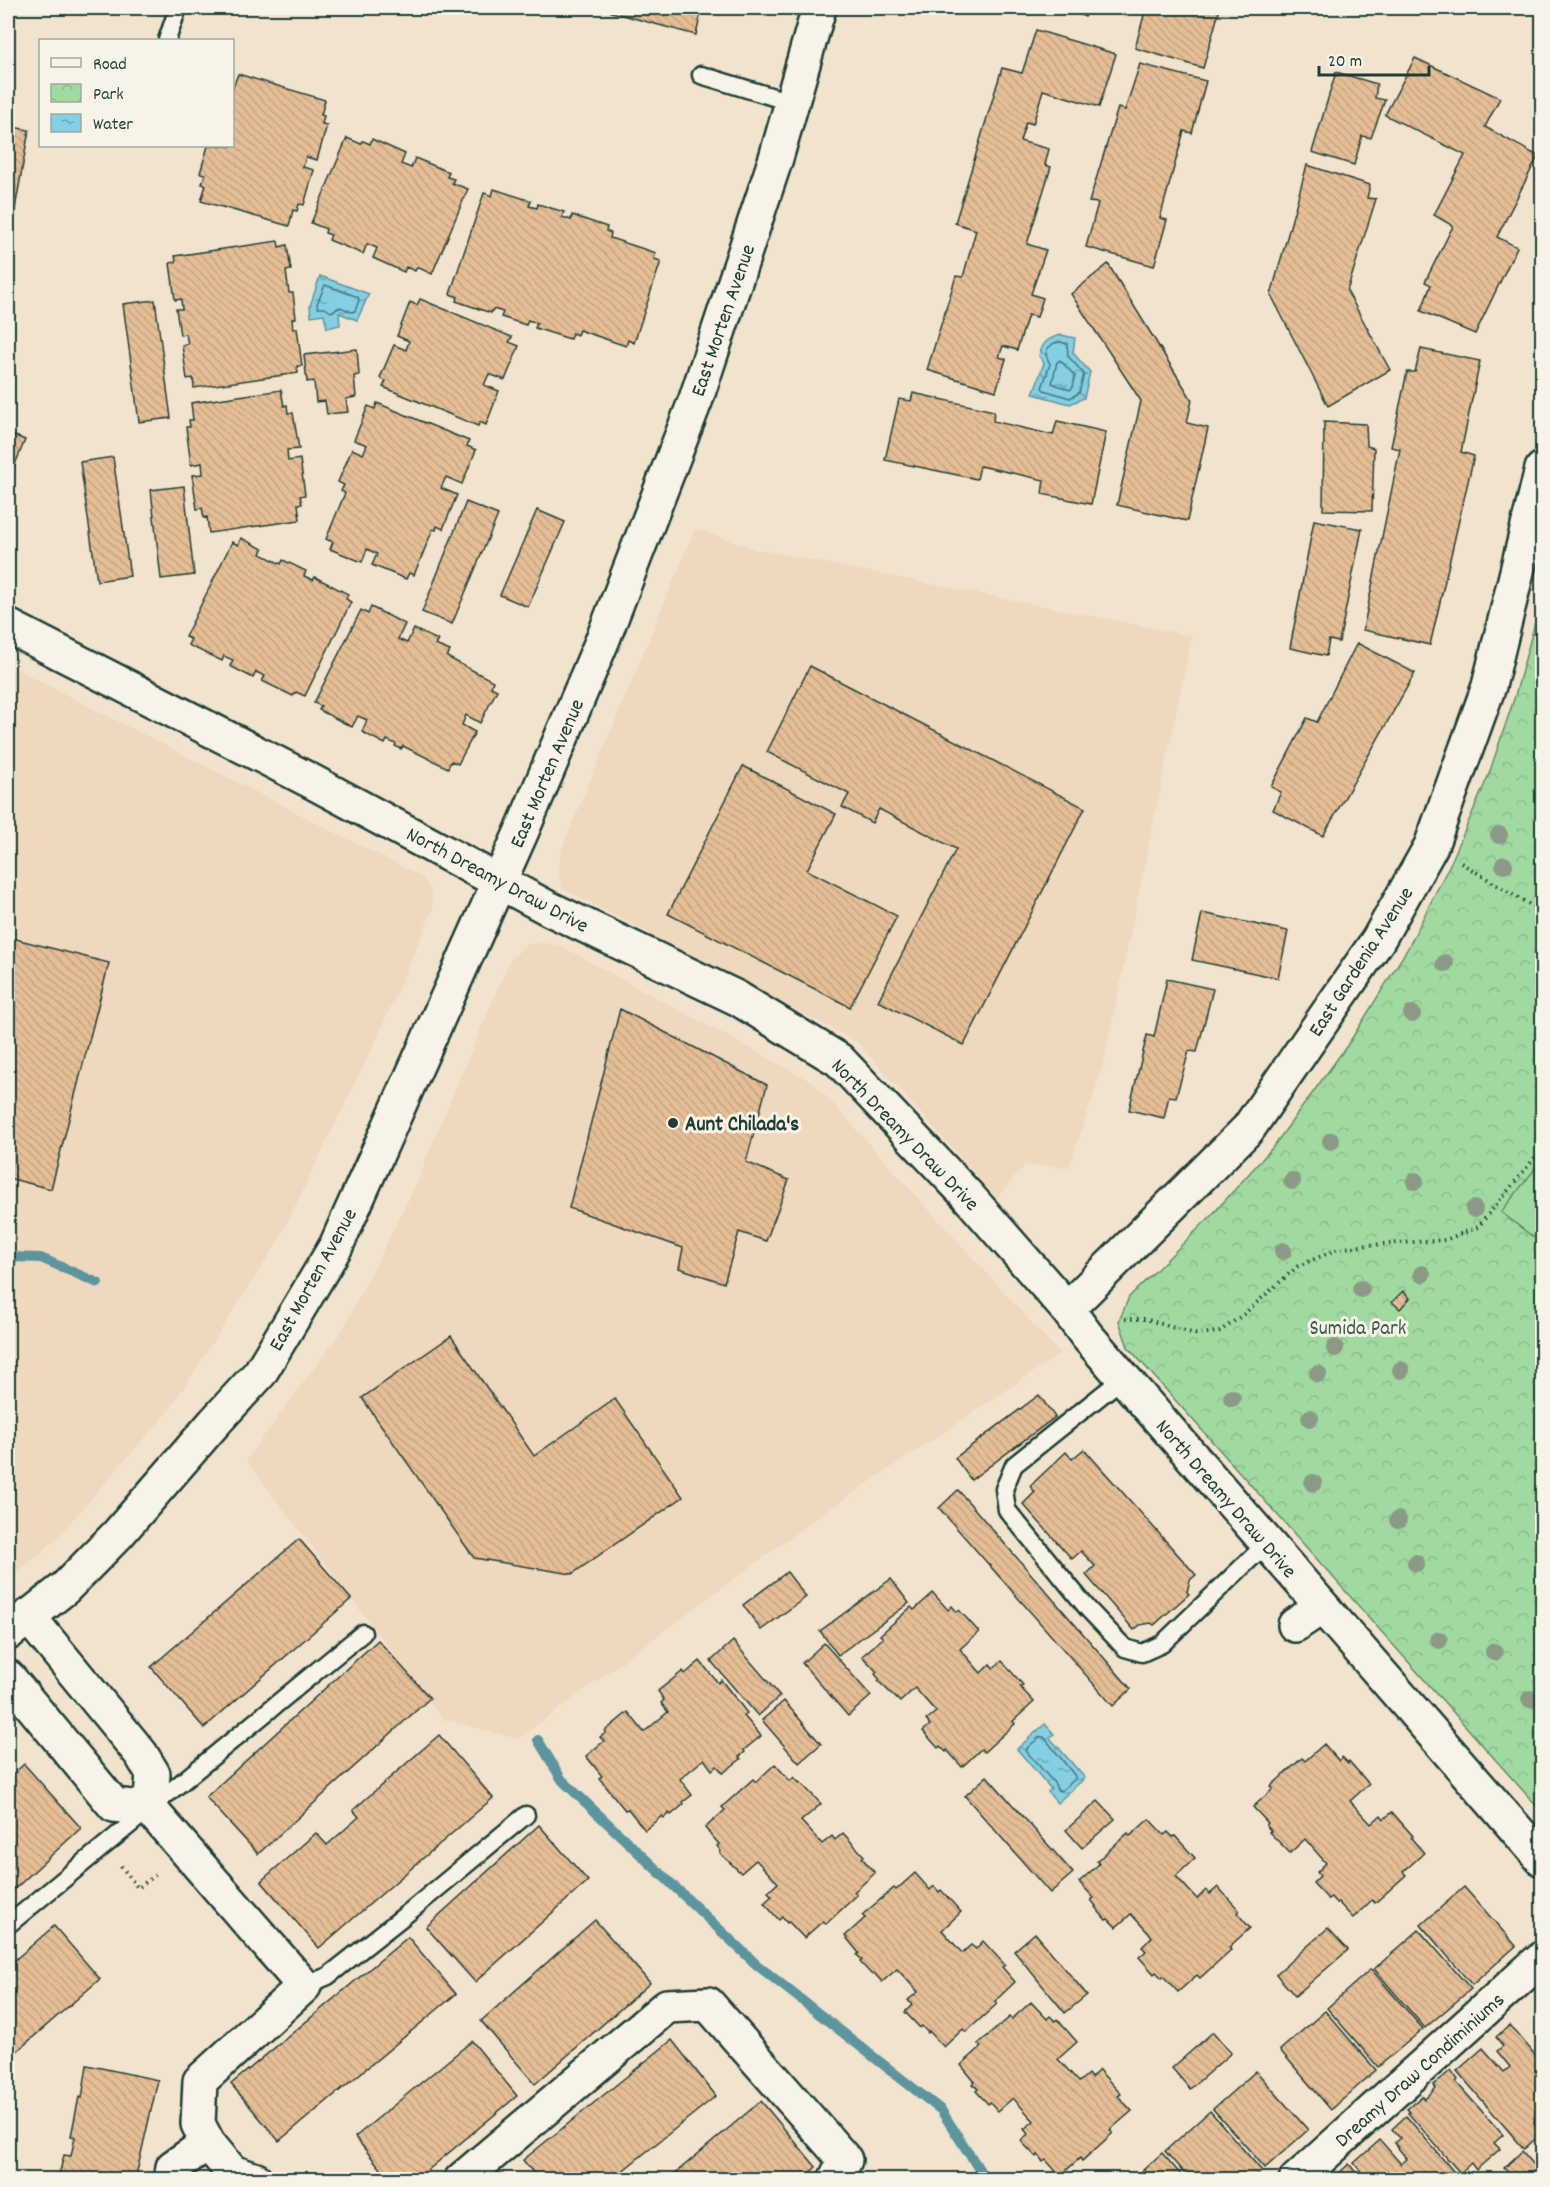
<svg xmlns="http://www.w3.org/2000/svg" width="1550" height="2187" viewBox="0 0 1550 2187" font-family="Dekko,sans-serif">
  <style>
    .built { fill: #eed8be }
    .park { fill: url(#park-crowns); stroke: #608c6a; stroke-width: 1.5 }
    .pitch { fill: #a1daa0; stroke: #608c6a; stroke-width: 1.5 }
    .water { fill: url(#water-ripples); stroke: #5c959e; stroke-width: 1.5 }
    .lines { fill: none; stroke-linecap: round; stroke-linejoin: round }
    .shore { stroke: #47777a; stroke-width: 1.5 }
    .stream { stroke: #5c959e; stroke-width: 10 }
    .building { fill: url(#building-back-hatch); stroke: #1f3d34; stroke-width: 1.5 }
    .lane-casing { stroke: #1f3d34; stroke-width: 21 }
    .street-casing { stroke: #1f3d34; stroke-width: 38 }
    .path { stroke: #1f3d34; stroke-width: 4; stroke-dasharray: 1.5 4.5; stroke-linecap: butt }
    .lane { stroke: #f7f3e8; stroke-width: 16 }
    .street { stroke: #f7f3e8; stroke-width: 33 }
    .tree { fill: #8c9986 }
    .poi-dot { fill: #1f3d34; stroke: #f7f3e8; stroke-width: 2 }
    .labels { text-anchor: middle; stroke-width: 6; stroke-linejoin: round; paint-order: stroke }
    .street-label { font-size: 21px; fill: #1f3d34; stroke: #f7f3e8 }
    .poi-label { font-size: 21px; font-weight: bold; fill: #1f3d34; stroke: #f7f3e8; text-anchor: start }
    .park-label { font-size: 21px; fill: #395c4a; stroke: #f7f3e8 }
  </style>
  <defs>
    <pattern id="park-crowns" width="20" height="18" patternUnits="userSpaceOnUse" patternTransform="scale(1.5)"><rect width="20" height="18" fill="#a1daa0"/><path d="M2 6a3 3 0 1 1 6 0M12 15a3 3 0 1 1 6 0" fill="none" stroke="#8abc8a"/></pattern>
    <pattern id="water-ripples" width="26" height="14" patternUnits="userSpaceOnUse" patternTransform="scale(1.5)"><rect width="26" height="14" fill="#84cfe4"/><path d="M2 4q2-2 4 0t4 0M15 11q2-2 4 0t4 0" fill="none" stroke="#6ba9ba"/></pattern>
    <pattern id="building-back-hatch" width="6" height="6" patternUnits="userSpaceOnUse" patternTransform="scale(1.5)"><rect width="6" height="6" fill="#e6be96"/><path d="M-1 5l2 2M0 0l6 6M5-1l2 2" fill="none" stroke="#c5a482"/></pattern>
  </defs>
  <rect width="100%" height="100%" fill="#f2e3cf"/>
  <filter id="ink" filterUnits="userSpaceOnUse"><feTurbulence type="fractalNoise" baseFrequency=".0167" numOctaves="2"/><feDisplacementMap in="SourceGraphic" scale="12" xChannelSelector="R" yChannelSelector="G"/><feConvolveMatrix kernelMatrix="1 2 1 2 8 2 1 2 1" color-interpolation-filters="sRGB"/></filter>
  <g filter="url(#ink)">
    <g class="built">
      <polygon points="695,529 755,549 1192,636 1103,1066 1069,1167 1025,1165 997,1198 857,1042 562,888 558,873 561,851"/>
      <polygon points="8,665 422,877 431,891 433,909 376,1040 277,1243 170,1409 52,1543 8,1580"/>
      <polygon points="545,943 563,947 814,1083 1060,1354 819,1516 518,1739 443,1719 246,1460 343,1329 420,1177 429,1151 510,960 527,944"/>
    </g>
    <polygon class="park" points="1542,597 1542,1812 1128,1347 1119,1321 1129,1297 1210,1217 1273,1147 1349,1043 1408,948 1453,858 1489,774 1515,696"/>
    <polygon class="pitch" points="1542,1160 1542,1244 1501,1212"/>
    <g class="water">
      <polygon points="320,276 369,294 357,320 339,313 340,325 327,328 324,314 311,316 310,306"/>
      <path d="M1061 335 1075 338 1073 353 1090 372 1084 398 1070 404 1033 394 1044 363 1039 356C1042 343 1048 338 1061 335Z"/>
      <polygon points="1045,1724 1054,1734 1050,1738 1085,1778 1057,1803 1048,1792 1051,1789 1017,1749"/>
    </g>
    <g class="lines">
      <g class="shore">
        <polygon points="325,285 358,297 359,300 355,311 352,312 340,307 331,312 325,308 318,308 317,304"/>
        <polygon points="1061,342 1067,344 1068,356 1084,374 1079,393 1070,398 1044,390 1042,388 1050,364 1046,355 1047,349 1054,343"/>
        <polygon points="1060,360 1075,376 1073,387 1070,390 1052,383 1057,362"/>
        <polygon points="1040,1737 1044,1737 1075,1776 1075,1779 1061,1791 1057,1790 1055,1784 1026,1751 1027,1748"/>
      </g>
      <g class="stream">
        <polyline points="8,1257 41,1258 98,1283"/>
        <polyline points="538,1740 562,1780 757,1965 941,2110 986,2180"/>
      </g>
    </g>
    <g class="building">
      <polygon points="612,8 713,8 711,15 701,13 696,35 611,12"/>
      <polygon points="1067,8 1090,8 1085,17"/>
      <polygon points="1146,8 1220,8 1203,68 1135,48"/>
      <polygon points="1036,30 1116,54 1099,107 1043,90 1033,124 1026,122 1020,141 1049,149 1045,165 1051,167 1027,244 1046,250 1031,294 1043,298 1037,317 1028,315 1017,350 1003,346 999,357 1006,359 996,391 927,370 956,276 963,277 976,230 955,223 1002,68 1022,73"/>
      <polygon points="1415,58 1500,98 1485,127 1538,156 1497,237 1517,247 1475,334 1421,311 1431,285 1425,282 1453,226 1434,215 1465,155 1385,115"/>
      <polygon points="1140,64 1206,81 1192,133 1184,131 1160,218 1167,220 1154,266 1086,247 1098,203 1089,202 1118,108 1125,110"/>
      <polygon points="1336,72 1377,84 1375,98 1385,100 1371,138 1362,136 1354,165 1312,152"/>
      <polygon points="238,74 325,100 321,115 324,116 322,124 327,125 317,160 306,157 303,167 314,170 304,205 299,204 297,211 293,210 289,226 201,201 206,185 202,184 205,174 200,173 208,146 232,146 232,90"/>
      <polygon points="8,126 29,130 10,237 8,237"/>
      <polygon points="347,138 361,144 363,141 370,144 372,139 405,154 401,164 411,168 415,158 449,172 447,177 454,179 452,183 468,189 432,274 417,267 415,271 406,267 404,272 373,258 377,248 367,244 363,254 329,240 331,235 325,233 326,229 311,223"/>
      <polygon points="1307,165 1370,185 1367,198 1376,199 1347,291 1390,370 1328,406 1271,295"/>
      <polygon points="494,189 531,201 529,206 537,208 538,204 564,212 562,217 571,220 572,215 607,227 606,231 611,233 610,238 656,253 654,259 661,261 634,343 628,340 626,346 579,330 577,335 572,333 570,339 535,328 537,323 528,320 526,325 501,317 503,312 493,309 491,313 456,301 458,297 450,294 484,193 492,196"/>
      <polygon points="278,241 279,247 287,245 291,270 286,271 289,293 293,293 296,318 292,319 293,329 297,328 302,366 297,366 298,373 194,388 193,378 187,379 182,345 188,344 186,334 180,335 176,309 182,309 181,299 175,300 170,263 176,262 175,256"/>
      <polygon points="1108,264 1192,400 1187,423 1208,428 1187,521 1117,505 1141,401 1071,294"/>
      <polygon points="420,299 512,337 509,342 519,346 505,380 489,374 484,385 499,391 486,425 480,422 478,426 383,387 386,381 380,378 394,345 406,350 409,341 397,336 410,302 417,305"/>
      <polygon points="155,300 171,418 139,422 123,304"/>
      <polygon points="357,349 359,375 354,376 356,397 346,399 348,412 327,414 325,401 316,402 314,381 307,382 304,355"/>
      <polygon points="1421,349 1480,361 1461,452 1474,456 1430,645 1363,630 1400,449 1391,447 1407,372 1415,372"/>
      <polygon points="281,390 284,406 287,405 288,413 293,413 299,449 287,450 288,461 300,459 305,495 300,496 302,504 298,504 300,520 209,533 207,517 204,518 202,508 197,509 192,475 203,474 202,463 191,465 186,427 190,427 189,420 193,420 191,403"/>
      <polygon points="913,393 994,411 993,421 1053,435 1057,421 1106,432 1091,504 1042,494 1044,480 980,466 977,479 885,460 899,399 911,401"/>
      <polygon points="377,403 469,441 467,446 476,450 462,484 446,477 441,488 457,495 443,529 437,526 436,530 433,529 414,575 409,573 406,579 372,565 377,554 367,549 362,562 330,549 333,542 326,539 345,493 341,491 344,485 338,482 352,449 363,454 367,445 354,440 368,406 375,409"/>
      <polygon points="1324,422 1366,424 1367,446 1374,448 1372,511 1323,510"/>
      <polygon points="8,433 25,440 8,482"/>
      <polygon points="113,457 130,576 97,581 80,462"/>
      <polygon points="184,486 194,575 161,579 151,490"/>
      <polygon points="466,502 498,515 452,624 422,612"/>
      <polygon points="537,510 565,522 528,607 500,595"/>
      <polygon points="1314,520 1362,529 1339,642 1329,640 1326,656 1290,648"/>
      <polygon points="241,538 263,549 261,554 281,564 283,560 306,571 304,576 313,580 315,577 348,594 346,599 351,602 305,696 296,692 293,696 262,681 265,676 256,672 253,678 230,666 233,660 224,656 222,661 188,645 191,639 185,637 232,542 238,545"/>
      <polygon points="371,607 405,624 398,639 407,643 414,629 438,640 435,645 450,651 447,657 493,681 491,687 497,690 480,723 466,715 462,725 475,732 458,764 451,761 448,768 403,746 401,749 395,746 396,744 387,740 385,744 362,732 367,720 358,716 352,727 319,710 321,706 314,703 361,610 368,614"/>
      <polygon points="1357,643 1415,673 1323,836 1273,810 1281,792 1271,787 1307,718 1317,722"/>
      <polygon points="810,666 1085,808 964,1045 878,1001 956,849 879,809 872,823 842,807 849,794 767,752"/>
      <polygon points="743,766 836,814 807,870 897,916 850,1007 668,914"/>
      <polygon points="1202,913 1288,931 1278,978 1192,960"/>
      <polygon points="8,937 109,963 51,1189 8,1178"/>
      <polygon points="1167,979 1213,989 1197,1052 1189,1051 1176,1097 1169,1096 1164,1118 1129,1110 1147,1035 1154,1037"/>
      <polygon points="620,1009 767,1085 746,1162 789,1180 766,1241 739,1232 724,1283 679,1268 683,1248 569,1208"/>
      <polygon points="1403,1291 1410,1298 1400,1309 1392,1302"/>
      <polygon points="451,1336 534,1456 615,1399 683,1497 572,1574 474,1558 362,1398"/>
      <polygon points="1039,1395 1055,1417 971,1480 955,1458"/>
      <polygon points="1084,1449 1196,1575 1190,1580 1187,1592 1189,1594 1154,1625 1151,1623 1140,1625 1134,1630 1086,1575 1095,1566 1081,1551 1072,1559 1023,1504 1035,1492 1030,1486 1066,1452 1072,1459"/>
      <polygon points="958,1490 1131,1689 1113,1706 939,1508"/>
      <polygon points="299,1539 351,1599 204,1728 151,1667"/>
      <polygon points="787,1572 806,1597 761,1630 743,1605"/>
      <polygon points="891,1579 909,1603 838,1655 820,1631"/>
      <polygon points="933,1593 948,1610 952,1606 957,1612 959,1610 979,1632 960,1649 981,1673 990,1664 993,1668 1002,1661 1023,1685 1020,1687 1034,1702 1013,1721 1015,1724 984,1752 981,1749 962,1767 947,1750 946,1752 940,1746 938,1748 923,1731 930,1725 926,1720 936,1712 915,1688 900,1702 878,1681 880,1680 875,1674 877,1672 862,1656 883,1638 880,1635 911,1607 914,1610"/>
      <polygon points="378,1640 430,1698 258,1854 206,1797"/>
      <polygon points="733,1641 780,1696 758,1716 711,1661"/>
      <polygon points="824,1643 871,1696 848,1716 802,1663"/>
      <polygon points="700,1661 718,1683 721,1680 747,1713 744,1716 761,1736 744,1750 745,1752 739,1757 741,1759 723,1773 717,1766 712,1770 704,1759 680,1779 692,1795 683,1802 684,1804 671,1815 669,1813 664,1818 662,1816 645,1830 628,1809 625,1810 599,1778 602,1776 586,1756 604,1741 600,1737 606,1733 605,1731 628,1712 644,1732 668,1712 661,1703 664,1700 658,1691 683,1671 685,1674"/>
      <polygon points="784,1701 821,1744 799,1763 762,1720"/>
      <polygon points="439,1735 493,1798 319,1948 261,1881 316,1833 327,1845 359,1817 353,1810"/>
      <polygon points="1324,1744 1339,1761 1342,1757 1348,1763 1349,1761 1369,1784 1350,1801 1371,1824 1381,1815 1384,1819 1392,1812 1413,1836 1411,1838 1424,1853 1403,1872 1406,1875 1375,1903 1372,1900 1353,1918 1338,1902 1336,1903 1331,1897 1328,1899 1313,1883 1320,1876 1317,1872 1326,1863 1305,1839 1290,1853 1269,1832 1271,1831 1266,1825 1268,1823 1253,1807 1273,1789 1271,1786 1302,1758 1305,1761"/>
      <polygon points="24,1764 81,1828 8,1895 8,1779"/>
      <polygon points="775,1764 790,1781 794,1777 799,1783 800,1782 821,1804 801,1821 822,1844 832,1836 835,1840 843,1833 864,1856 862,1858 875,1873 854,1892 857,1895 826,1924 823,1921 804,1938 789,1922 787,1923 782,1917 779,1920 764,1903 772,1896 768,1892 778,1883 756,1860 741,1873 720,1853 721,1851 717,1846 719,1844 705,1828 725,1810 722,1807 753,1779 756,1782"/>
      <polygon points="987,1776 1073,1873 1050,1893 965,1796"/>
      <polygon points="1098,1801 1115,1819 1082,1848 1066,1830"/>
      <polygon points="1149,1819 1164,1835 1168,1832 1173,1837 1175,1836 1195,1858 1176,1876 1197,1899 1206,1890 1210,1894 1218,1887 1239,1910 1237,1913 1250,1928 1229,1947 1231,1950 1200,1978 1197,1975 1178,1992 1163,1976 1162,1978 1156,1972 1154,1974 1139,1957 1146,1951 1142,1947 1152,1937 1131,1914 1116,1927 1108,1919 1106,1920 1095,1907 1096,1906 1091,1900 1094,1898 1079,1882 1099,1864 1097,1861 1128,1833 1130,1836"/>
      <polygon points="539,1825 588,1881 475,1982 426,1927"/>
      <polygon points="915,1873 930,1890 934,1886 939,1892 941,1890 961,1912 942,1930 962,1953 971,1945 976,1949 983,1941 1005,1965 1002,1967 1015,1982 995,2001 997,2004 966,2032 963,2029 944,2047 929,2031 928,2033 922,2026 920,2028 905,2012 912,2005 908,2000 918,1992 897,1969 882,1982 874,1973 872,1975 860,1962 862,1960 857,1955 859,1953 845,1936 865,1918 862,1915 894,1888 896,1890"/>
      <polygon points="1464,1887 1516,1946 1472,1985 1421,1925"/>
      <polygon points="595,1920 650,1983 535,2084 481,2021"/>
      <polygon points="54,1926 100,1979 8,2059 8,1966"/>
      <polygon points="1328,1928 1348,1950 1295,1996 1276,1974"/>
      <polygon points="1419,1930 1471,1989 1425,2028 1374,1969"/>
      <polygon points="1035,1933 1087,1995 1065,2013 1014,1951"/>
      <polygon points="408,1937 456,1994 279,2141 231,2084"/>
      <polygon points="1371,1969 1423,2029 1378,2067 1327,2008"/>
      <polygon points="1031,2002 1047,2019 1050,2016 1055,2021 1057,2019 1077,2042 1058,2059 1079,2082 1088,2074 1091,2078 1099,2070 1121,2094 1118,2096 1132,2111 1110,2130 1113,2133 1082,2161 1080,2158 1060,2176 1046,2160 1043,2162 1038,2155 1036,2157 1021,2141 1028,2134 1024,2129 1034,2121 1013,2098 998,2111 990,2102 988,2104 976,2091 978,2089 973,2084 975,2082 961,2065 981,2047 978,2044 1010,2017 1012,2019"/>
      <polygon points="1325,2011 1376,2070 1331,2110 1280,2050"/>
      <polygon points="1510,2025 1542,2063 1542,2106 1535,2112 1534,2123 1542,2133 1524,2149 1457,2071 1483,2048 1504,2072 1510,2067 1497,2051 1503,2046 1496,2037"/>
      <polygon points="1213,2032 1231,2053 1190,2089 1172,2068"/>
      <polygon points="672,2040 716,2096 611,2180 539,2180 523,2160"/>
      <polygon points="472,2041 517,2096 416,2180 390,2180 355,2137"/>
      <polygon points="87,2065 158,2080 135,2180 66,2180 66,2177 59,2175 64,2155 71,2156 75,2137 71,2136 79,2097 82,2098"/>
      <polygon points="1451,2070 1458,2080 1456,2082 1503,2135 1494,2143 1500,2149 1476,2170 1471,2163 1460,2173 1408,2113 1410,2112 1407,2109 1422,2096 1425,2099 1436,2088 1434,2085"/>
      <polygon points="1256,2071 1308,2130 1265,2168 1213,2109"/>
      <polygon points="761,2101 816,2167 802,2180 667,2180"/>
      <polygon points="1210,2111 1262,2171 1252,2180 1190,2180 1165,2151"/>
      <polygon points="1406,2116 1460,2179 1460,2180 1368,2180 1354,2163 1380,2140 1401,2164 1407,2159 1394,2143 1400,2138 1392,2129"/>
      <polygon points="1522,2151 1542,2174 1542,2180 1513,2180 1513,2177 1504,2168"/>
      <polygon points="1162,2153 1182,2176 1182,2180 1132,2180"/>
      <polygon points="1349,2164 1362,2180 1331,2180"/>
    </g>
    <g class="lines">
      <defs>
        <g id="lane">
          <polyline points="167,40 178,8"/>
          <polyline points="701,75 793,103"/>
          <polyline points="1123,1378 1014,1465 1004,1489 1007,1510 1088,1609 1125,1648 1142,1653 1162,1644 1267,1543"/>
          <polyline points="8,1925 363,1633"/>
          <polyline points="304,1986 328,1976 409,1912 526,1815"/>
        </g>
        <g id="street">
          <polyline points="8,626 311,781 548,908 737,998 839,1060 967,1195 1067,1309 1087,1336 1542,1859"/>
          <polyline points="1067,1309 1248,1129 1378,940 1431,846 1489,686 1542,469"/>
          <polyline points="28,1616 141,1754 153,1774 150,1809"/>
          <polyline points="1295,1625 1322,1607"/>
          <polyline points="8,1633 65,1588 118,1534 214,1423 260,1373 336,1246 521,833 603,639 696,399 776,158 819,8"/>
          <polyline points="8,1677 114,1805 150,1809 304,1986 200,2081 198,2124 208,2143 232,2172 256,2180"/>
          <polyline points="171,2180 173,2167 208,2143"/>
          <polyline points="461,2180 667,2006 708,2004 845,2160 835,2180"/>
          <polyline points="1296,2180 1542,1958"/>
        </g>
      </defs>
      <use href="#lane" class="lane-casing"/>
      <use href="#street" class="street-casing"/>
      <g class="path">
        <polyline points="1461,863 1542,912"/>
        <polyline points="1125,1319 1145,1319 1195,1334 1219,1332 1244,1314 1298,1266 1338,1249 1368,1245 1445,1240 1478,1227 1542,1149"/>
        <polyline points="121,1866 138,1888 158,1873"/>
      </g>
      <use href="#lane" class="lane"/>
      <use href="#street" class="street"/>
    </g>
    <g class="tree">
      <circle cx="1499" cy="835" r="9"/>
      <circle cx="1504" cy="865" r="9"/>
      <circle cx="1445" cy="963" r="9"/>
      <circle cx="1412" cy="1014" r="9"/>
      <circle cx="1331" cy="1141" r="9"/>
      <circle cx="1292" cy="1181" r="9"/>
      <circle cx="1415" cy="1181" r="9"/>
      <circle cx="1474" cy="1209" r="9"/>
      <circle cx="1283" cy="1251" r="9"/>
      <circle cx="1422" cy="1274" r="9"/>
      <circle cx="1361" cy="1289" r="9"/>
      <circle cx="1335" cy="1348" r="9"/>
      <circle cx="1401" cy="1370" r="9"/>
      <circle cx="1318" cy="1374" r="9"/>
      <circle cx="1232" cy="1398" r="9"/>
      <circle cx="1310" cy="1418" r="9"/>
      <circle cx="1313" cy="1483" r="9"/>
      <circle cx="1398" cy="1520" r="9"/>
      <circle cx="1416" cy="1563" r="9"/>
      <circle cx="1439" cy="1640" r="9"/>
      <circle cx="1494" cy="1652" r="9"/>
      <circle cx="1530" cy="1699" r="9"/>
    </g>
  </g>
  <circle class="poi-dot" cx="673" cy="1123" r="6"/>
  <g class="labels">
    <g class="street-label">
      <text transform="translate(722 320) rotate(-71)" y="7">East Morten Avenue</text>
      <text transform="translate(546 773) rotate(-67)" y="7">East Morten Avenue</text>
      <text transform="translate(498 879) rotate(28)" y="7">North Dreamy Draw Drive</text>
      <text transform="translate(1360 961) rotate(-57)" y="7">East Gardenia Avenue</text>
      <text transform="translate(906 1134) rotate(46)" y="7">North Dreamy Draw Drive</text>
      <text transform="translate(312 1279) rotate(-61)" y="7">East Morten Avenue</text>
      <text transform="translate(1227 1498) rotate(49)" y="7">North Dreamy Draw Drive</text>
      <text transform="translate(1419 2069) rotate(-42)" y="7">Dreamy Draw Condiminiums</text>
    </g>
    <g class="poi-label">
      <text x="685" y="1130">Aunt Chilada's</text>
    </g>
    <g class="park-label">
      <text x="1358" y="1334">Sumida Park</text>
    </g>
  </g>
  <rect width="1550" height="2187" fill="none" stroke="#f7f3e8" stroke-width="30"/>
  <rect x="15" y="15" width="1520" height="2157" fill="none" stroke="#1f3d34" stroke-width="2" filter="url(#ink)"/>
  <rect x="39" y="39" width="195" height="108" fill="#f7f3e8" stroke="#a1aaa0" stroke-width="1.5"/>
  <rect x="51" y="58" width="30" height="9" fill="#f7f3e8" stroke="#a1aaa0" stroke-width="1.5"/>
  <text x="93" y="69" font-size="18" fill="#1f3d34">Road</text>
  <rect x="51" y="84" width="30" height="18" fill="url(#park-crowns)" stroke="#a1aaa0" stroke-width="1.5"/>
  <text x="93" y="99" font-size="18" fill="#1f3d34">Park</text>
  <rect x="51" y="114" width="30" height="18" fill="url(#water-ripples)" stroke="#a1aaa0" stroke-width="1.5"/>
  <text x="93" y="129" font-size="18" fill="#1f3d34">Water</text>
  <path d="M1319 66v9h110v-9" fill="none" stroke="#1f3d34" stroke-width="3"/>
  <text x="1328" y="66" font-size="18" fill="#1f3d34" stroke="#f7f3e8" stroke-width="4.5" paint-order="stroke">20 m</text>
</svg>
